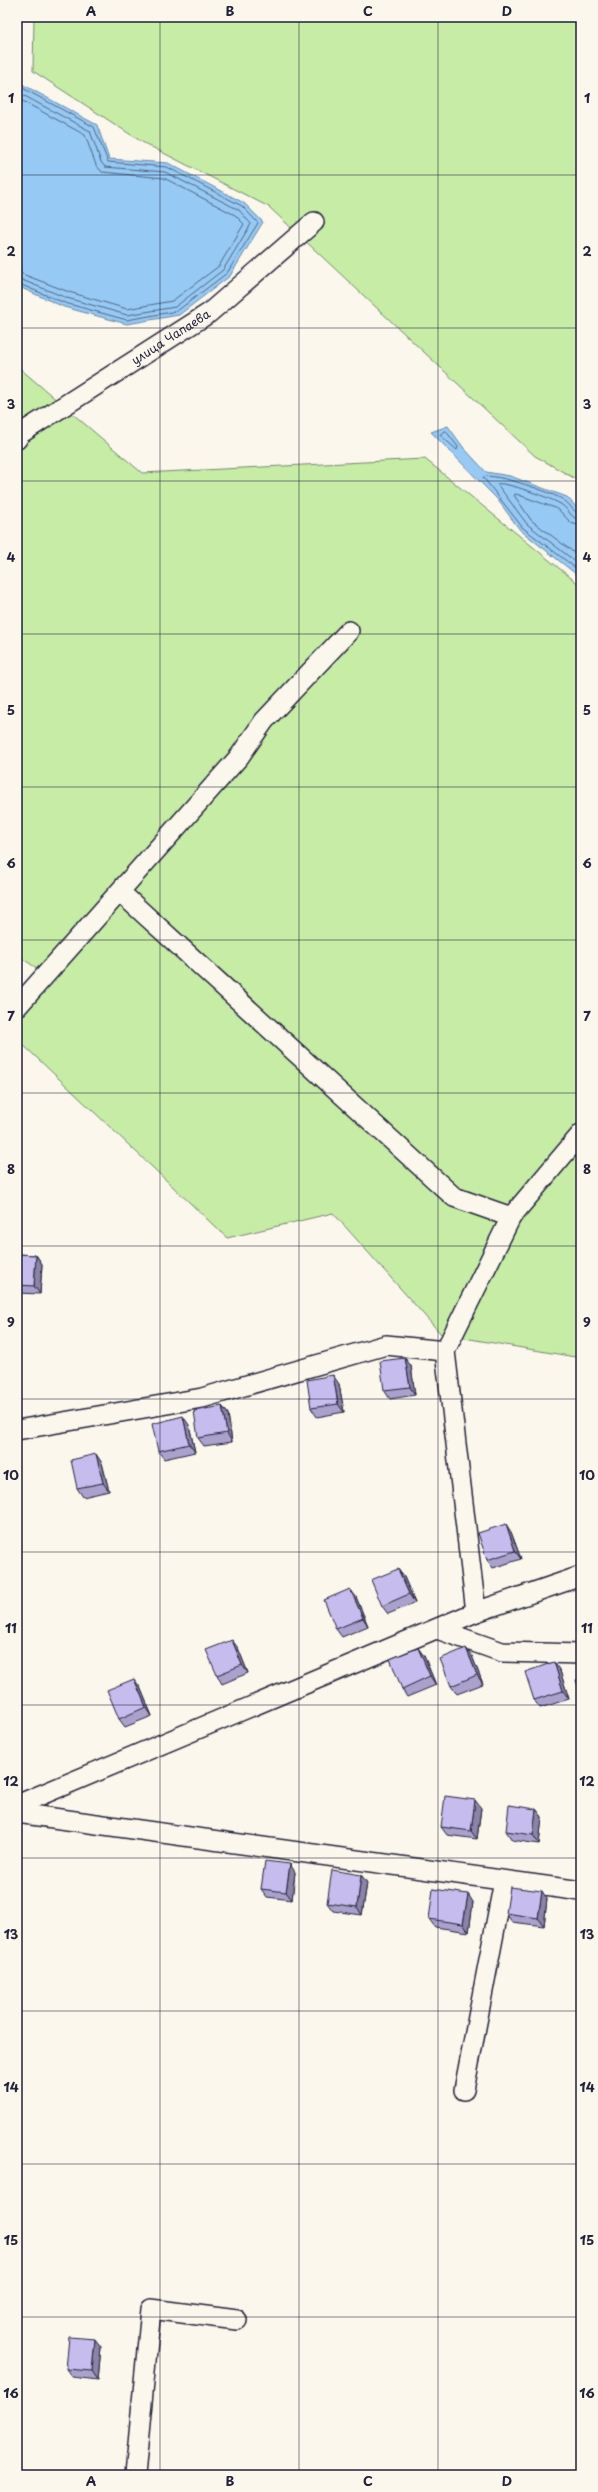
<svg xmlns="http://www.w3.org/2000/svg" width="598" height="2492" viewBox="0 0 598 2492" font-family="'Playpen Sans',sans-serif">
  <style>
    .green { fill: #c7eca6; stroke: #748770 }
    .water { fill: #96c9f3; stroke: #6886a9 }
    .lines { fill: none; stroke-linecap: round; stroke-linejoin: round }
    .shore { stroke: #506585; stroke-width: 1 }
    .minor-casing { stroke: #22223b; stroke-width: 22 }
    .minor { stroke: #fbf7ec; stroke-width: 19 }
    .wall { fill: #aaa2cd; stroke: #22223b }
    .shaded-wall { fill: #8b84a7; stroke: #22223b }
    .building { fill: #c6bcee; stroke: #22223b }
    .grid { fill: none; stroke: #22223b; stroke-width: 1; stroke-opacity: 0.55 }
    .labels { text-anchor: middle; stroke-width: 4; stroke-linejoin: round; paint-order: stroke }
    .street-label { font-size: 12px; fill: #22223b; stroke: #fbf7ec }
    .neatline { fill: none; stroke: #22223b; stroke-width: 1.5 }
    .grid-label { font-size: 13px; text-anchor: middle; font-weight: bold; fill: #22223b }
  </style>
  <rect width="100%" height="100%" fill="#fbf7ec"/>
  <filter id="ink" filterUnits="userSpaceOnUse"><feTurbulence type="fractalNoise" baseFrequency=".025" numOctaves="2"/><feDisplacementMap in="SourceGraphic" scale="8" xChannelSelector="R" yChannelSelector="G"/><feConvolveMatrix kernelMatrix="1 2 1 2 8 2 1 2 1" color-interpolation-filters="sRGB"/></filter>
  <g filter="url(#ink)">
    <g class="green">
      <polygon points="34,17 581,17 581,482 535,456 269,207 142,142 33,71"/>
      <polygon points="17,366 142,473 425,459 581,586 581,1355 575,1357 441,1334 333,1213 227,1238 17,1039 17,995 41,971 17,955"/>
    </g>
    <g class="water">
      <polygon points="17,41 20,83 97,125 109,159 168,163 244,203 263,222 230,276 179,315 127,324 64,307 17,286"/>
      <polygon points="448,426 463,447 486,472 510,476 567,497 581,512 581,578 520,530 497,499 431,432"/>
    </g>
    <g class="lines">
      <g class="shore">
        <polyline points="17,85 94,127 108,162 167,167 242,206 258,223 227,273 177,311 127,320 65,303 17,283"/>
        <polyline points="17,92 90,131 101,162 105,167 165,172 239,210 251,224 223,270 175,307 127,315 67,298 17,278"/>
        <polyline points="17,98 85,135 96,165 102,172 164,178 235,215 244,224 219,266 172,301 127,309 69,292 17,272"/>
        <polygon points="446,431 458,447 457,450 440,435"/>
        <path d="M581 514C574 514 571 505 565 501 555 493 493 472 483 477L523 528 581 572"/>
        <path d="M581 520C571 519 569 510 562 505 554 499 504 481 497 484L527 524 581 566"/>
        <polyline points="581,526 571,523 558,509 516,494 514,495 531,520 581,558"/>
      </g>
      <defs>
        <g id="minor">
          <path id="s1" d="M17 439 20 434 209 313 314 222"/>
          <polyline points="120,892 454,1197 511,1217"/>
          <polyline points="17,1007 239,757 264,721 349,631"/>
          <polyline points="17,1430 202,1398 386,1345 445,1351"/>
          <polyline points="476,1612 445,1351 511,1217 581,1134"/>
          <polyline points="437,1629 502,1652 581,1654"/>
          <polyline points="17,1805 476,1612 581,1576"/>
          <polyline points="17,1813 581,1891"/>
          <polyline points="464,2090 504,1881"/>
          <polyline points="135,2475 151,2309 237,2320"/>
        </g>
      </defs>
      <use href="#minor" class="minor-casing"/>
      <use href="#minor" class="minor"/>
    </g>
    <g class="wall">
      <polygon points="17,1254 36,1255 42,1264 40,1294 17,1293"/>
      <polygon points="411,1366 415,1395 390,1399 384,1390"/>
      <polygon points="339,1384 344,1412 317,1417 311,1408"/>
      <polygon points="222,1406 228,1414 232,1442 204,1446 198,1438"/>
      <polygon points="189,1425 195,1452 164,1459 158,1451"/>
      <polygon points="102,1463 109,1491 83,1497 77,1488"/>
      <polygon points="511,1532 521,1559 493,1568 487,1560"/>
      <polygon points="404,1577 415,1603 388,1614 382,1606"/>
      <polygon points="350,1589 356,1597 368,1626 342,1637 336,1629"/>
      <polygon points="238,1648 248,1673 222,1684 217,1675"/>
      <polygon points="418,1648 424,1656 436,1685 407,1697 402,1689"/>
      <polygon points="472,1656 483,1684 457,1694 451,1686"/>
      <polygon points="560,1671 569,1699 540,1708 534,1700"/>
      <polygon points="140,1687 152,1716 125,1727 119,1719"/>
      <polygon points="481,1808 477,1839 447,1835 441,1827"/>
      <polygon points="536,1809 542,1817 539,1844 512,1840 506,1831"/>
      <polygon points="295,1872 292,1900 267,1897 261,1889"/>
      <polygon points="361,1875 367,1883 362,1915 333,1911 327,1903"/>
      <polygon points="547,1899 544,1926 512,1922 506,1913"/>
      <polygon points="473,1902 469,1932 435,1927 429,1919"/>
      <polygon points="101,2347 98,2380 72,2377 66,2369"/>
    </g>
    <g class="shaded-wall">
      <polygon points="36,1255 42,1264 40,1294 34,1286"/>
      <polygon points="405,1358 411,1366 415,1395 410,1387"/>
      <polygon points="333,1375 339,1384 344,1412 338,1404"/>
      <polygon points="222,1406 228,1414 232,1442 227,1433"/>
      <polygon points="183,1416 189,1425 195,1452 189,1444"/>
      <polygon points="96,1454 102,1463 109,1491 103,1483"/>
      <polygon points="506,1524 511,1532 521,1559 515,1551"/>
      <polygon points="398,1569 404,1577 415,1603 409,1594"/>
      <polygon points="350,1589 356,1597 368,1626 363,1618"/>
      <polygon points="232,1640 238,1648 248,1673 242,1665"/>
      <polygon points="418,1648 424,1656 436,1685 430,1676"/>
      <polygon points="466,1648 472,1656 483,1684 477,1675"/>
      <polygon points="554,1662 560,1671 569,1699 563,1691"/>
      <polygon points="134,1679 140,1687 152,1716 146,1707"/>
      <polygon points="475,1800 481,1808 477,1839 471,1831"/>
      <polygon points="536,1809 542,1817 539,1844 533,1835"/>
      <polygon points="290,1864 295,1872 292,1900 286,1892"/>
      <polygon points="361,1875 367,1883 362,1915 357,1907"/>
      <polygon points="542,1891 547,1899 544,1926 538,1918"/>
      <polygon points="468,1894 473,1902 469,1932 463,1924"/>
      <polygon points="95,2339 101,2347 98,2380 92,2371"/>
    </g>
    <g class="building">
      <polygon points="17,1254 36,1255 34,1286 17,1285"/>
      <polygon points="405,1358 410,1387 384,1390 380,1361"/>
      <polygon points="333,1375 338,1404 311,1408 307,1380"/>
      <polygon points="222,1406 227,1433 198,1438 194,1411"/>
      <polygon points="183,1416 189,1444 158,1451 152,1424"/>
      <polygon points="96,1454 103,1483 77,1488 71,1460"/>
      <polygon points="506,1524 515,1551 487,1560 478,1533"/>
      <polygon points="398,1569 409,1594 382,1606 371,1580"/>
      <polygon points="350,1589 363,1618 336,1629 324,1600"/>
      <polygon points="232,1640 242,1665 217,1675 206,1650"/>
      <polygon points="418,1648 430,1676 402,1689 390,1659"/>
      <polygon points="466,1648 477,1675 451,1686 440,1659"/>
      <polygon points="554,1662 563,1691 534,1700 525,1672"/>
      <polygon points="581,1678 581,1696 576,1680"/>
      <polygon points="134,1679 146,1707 119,1719 107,1690"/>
      <polygon points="445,1796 475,1800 471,1831 441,1827"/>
      <polygon points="509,1805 536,1809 533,1835 506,1831"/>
      <polygon points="265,1861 290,1864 286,1892 261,1889"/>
      <polygon points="332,1870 361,1875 357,1907 327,1903"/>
      <polygon points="510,1887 542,1891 538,1918 506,1913"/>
      <polygon points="433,1889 468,1894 463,1924 429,1919"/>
      <polygon points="69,2337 95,2339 92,2371 66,2369"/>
      <polygon points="32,2474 45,2475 32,2475"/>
    </g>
  </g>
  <path class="grid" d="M160 17V2475M299 17V2475M438 17V2475M17 175H581M17 328H581M17 481H581M17 634H581M17 787H581M17 940H581M17 1093H581M17 1246H581M17 1399H581M17 1552H581M17 1705H581M17 1858H581M17 2011H581M17 2164H581M17 2317H581"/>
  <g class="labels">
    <g class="street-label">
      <text dy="4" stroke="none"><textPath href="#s1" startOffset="185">улица Чапаева</textPath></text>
    </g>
  </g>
  <rect width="598" height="2492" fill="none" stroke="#fbf7ec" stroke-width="44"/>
  <rect x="22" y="22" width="554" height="2448" class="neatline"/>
  <g class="grid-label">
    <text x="91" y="16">A</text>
    <text x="230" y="16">B</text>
    <text x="368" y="16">C</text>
    <text x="507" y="16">D</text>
    <text x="11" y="103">1</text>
    <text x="587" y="103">1</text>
    <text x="11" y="256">2</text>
    <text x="587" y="256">2</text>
    <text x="11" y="409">3</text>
    <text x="587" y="409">3</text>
    <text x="11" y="562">4</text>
    <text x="587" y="562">4</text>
    <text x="11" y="715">5</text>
    <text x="587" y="715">5</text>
    <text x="11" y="868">6</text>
    <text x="587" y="868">6</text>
    <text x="11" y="1021">7</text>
    <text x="587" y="1021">7</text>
    <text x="11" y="1174">8</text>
    <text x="587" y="1174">8</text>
    <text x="11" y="1327">9</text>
    <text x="587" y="1327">9</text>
    <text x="11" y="1480">10</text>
    <text x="587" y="1480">10</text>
    <text x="11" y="1633">11</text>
    <text x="587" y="1633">11</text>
    <text x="11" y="1786">12</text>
    <text x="587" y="1786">12</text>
    <text x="11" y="1939">13</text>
    <text x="587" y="1939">13</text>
    <text x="11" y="2092">14</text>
    <text x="587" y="2092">14</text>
    <text x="11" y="2245">15</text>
    <text x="587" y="2245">15</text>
    <text x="11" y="2398">16</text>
    <text x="587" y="2398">16</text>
    <text x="91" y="2486">A</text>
    <text x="230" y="2486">B</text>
    <text x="368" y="2486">C</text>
    <text x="507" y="2486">D</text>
  </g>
</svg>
